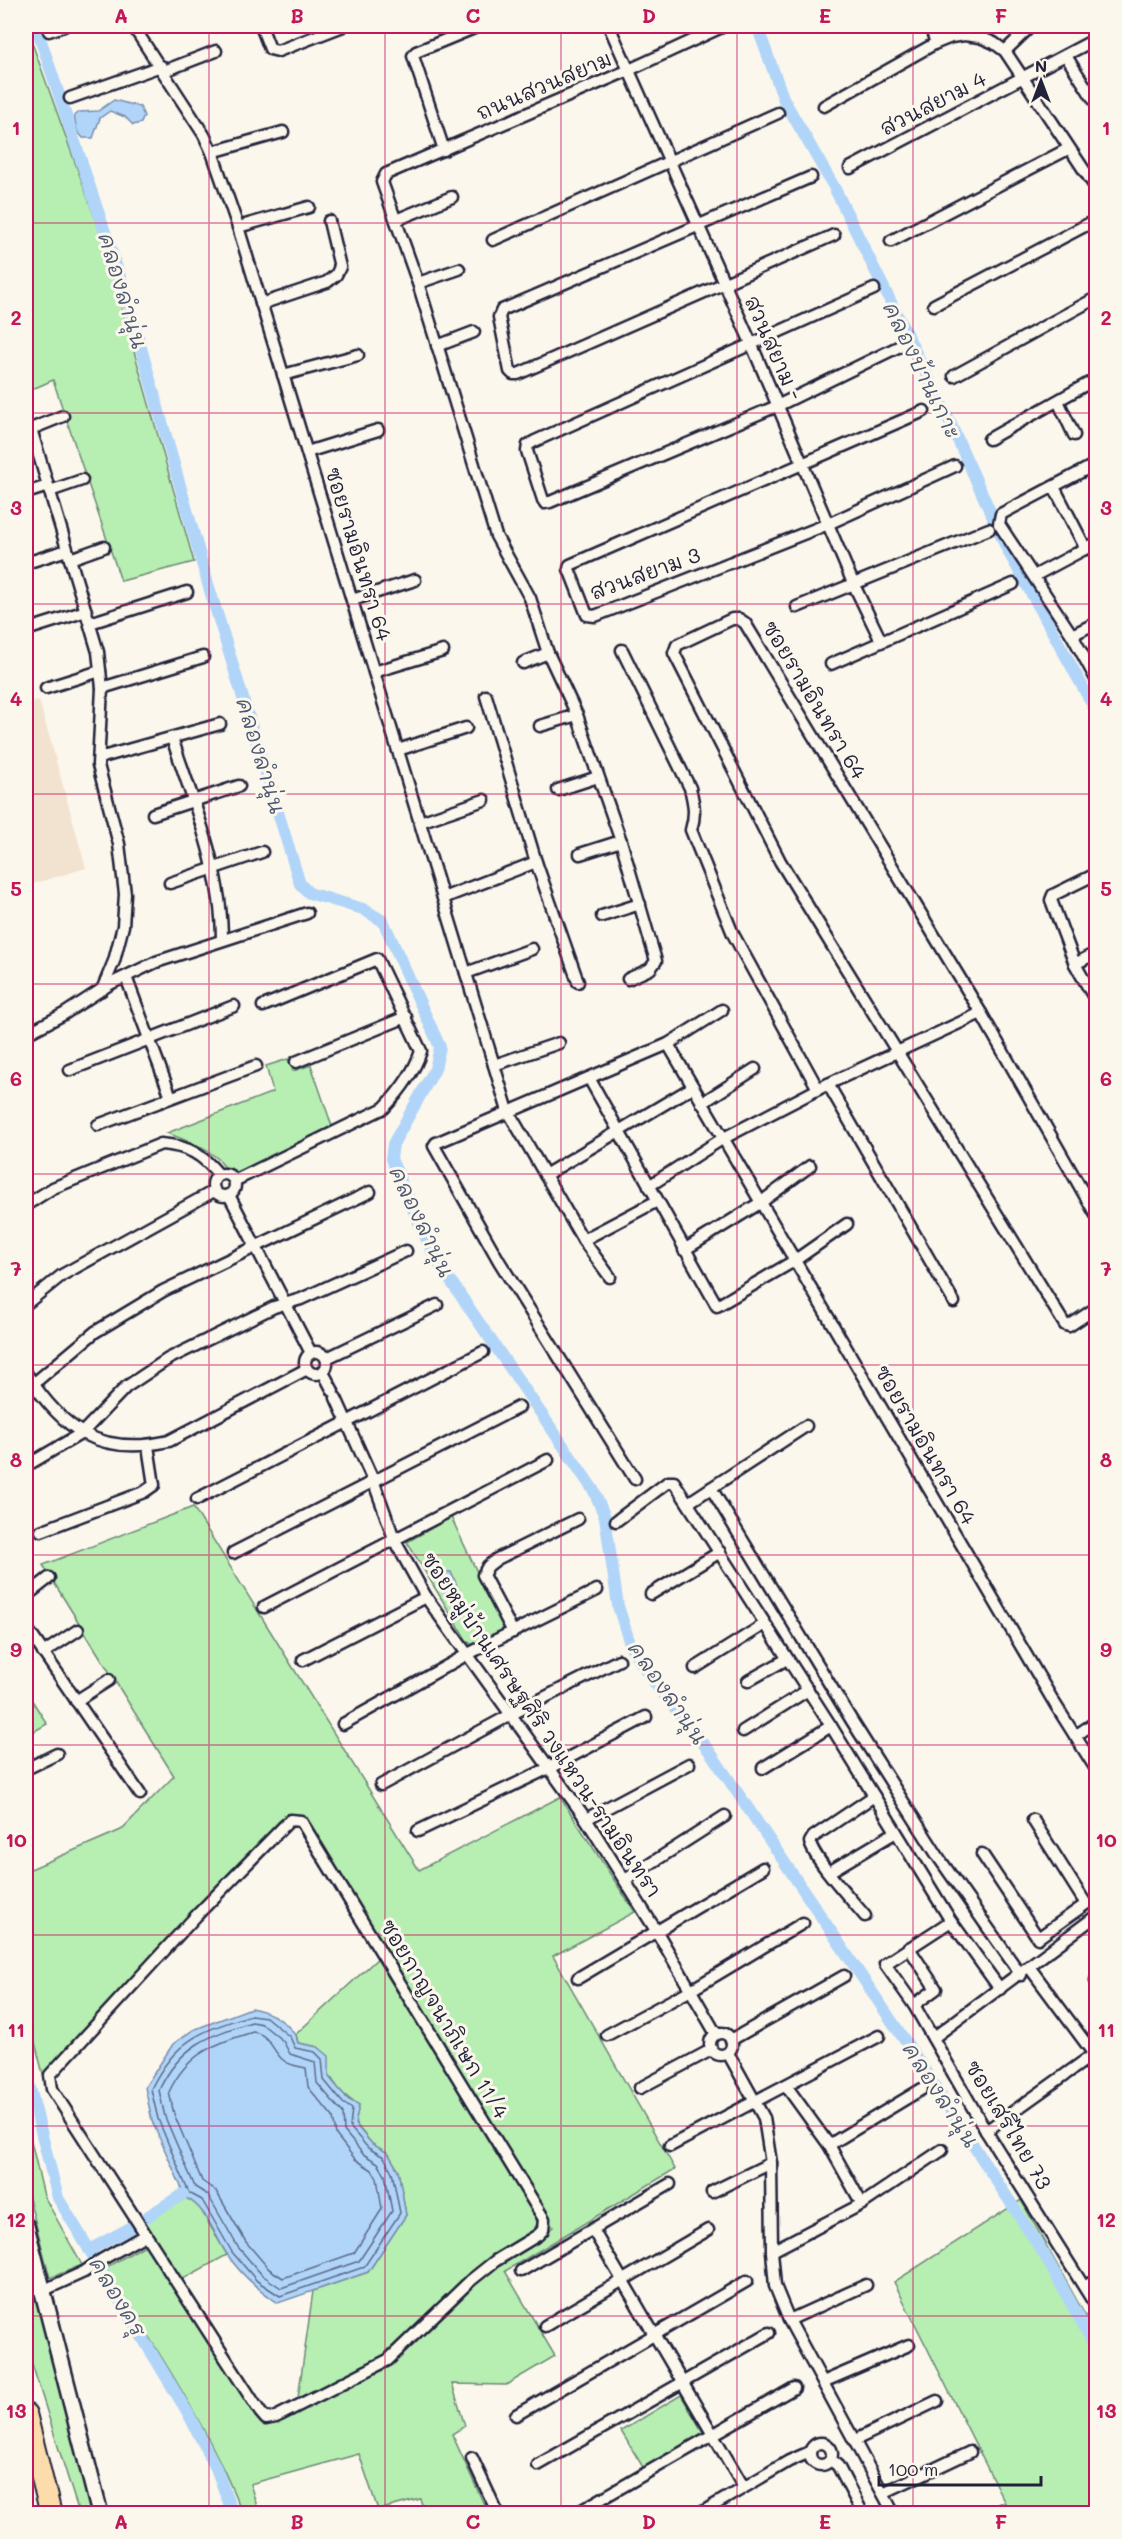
<svg xmlns="http://www.w3.org/2000/svg" width="1122" height="2539" viewBox="0 0 1122 2539" font-family="Mali,'Playpen Sans Thai',sans-serif">
  <style>
    .built { fill: #f1e3cf }
    .green { fill: #b7eeb1; stroke: #6c8876; stroke-width: 1.5 }
    .water { fill: #b1d5f9; stroke: #788dad; stroke-width: 1.5 }
    .lines { fill: none; stroke-linecap: round; stroke-linejoin: round }
    .shore { stroke: #5b6a87; stroke-width: 1.5 }
    .canal { stroke: #b1d5f9; stroke-width: 12 }
    .minor-casing { stroke: #22223b; stroke-width: 15 }
    .secondary-casing { stroke: #22223b; stroke-width: 20 }
    .motorway-casing { stroke: #22223b; stroke-width: 24 }
    .minor { stroke: #fbf7ec; stroke-width: 10 }
    .secondary { stroke: #fbf7ec; stroke-width: 15 }
    .motorway { stroke: #fddcac; stroke-width: 20 }
    .grid { fill: none; stroke: #c2185b; stroke-width: 1.5; stroke-opacity: 0.55 }
    .labels { text-anchor: middle; stroke-width: 6; stroke-linejoin: round; paint-order: stroke }
    .street-label { font-size: 21px; fill: #22223b; stroke: #fbf7ec }
    .water-label { font-size: 22px; font-style: italic; fill: #4d5874; stroke: #fbf7ec }
    .neatline { fill: none; stroke: #c2185b; stroke-width: 2 }
    .grid-label { font-size: 20px; text-anchor: middle; font-weight: bold; fill: #c2185b }
  </style>
  <rect width="100%" height="100%" fill="#fbf7ec"/>
  <filter id="ink" filterUnits="userSpaceOnUse"><feTurbulence type="fractalNoise" baseFrequency=".0167" numOctaves="2"/><feDisplacementMap in="SourceGraphic" scale="12" xChannelSelector="R" yChannelSelector="G"/><feConvolveMatrix kernelMatrix="1 2 1 2 8 2 1 2 1" color-interpolation-filters="sRGB"/></filter>
  <g filter="url(#ink)">
    <polygon class="built" points="39,700 86,868 26,886 26,704"/>
    <g class="green">
      <polygon points="26,26 100,232 194,562 121,581 53,380 26,392"/>
      <path d="M288 1059 293 1071 311 1065 332 1126 235 1174C225 1171 224 1165 217 1158 203 1146 184 1140 167 1133L273 1092 266 1066Z"/>
      <path d="M193 1507 419 1870 560 1797 635 1912 553 1956 675 2169 505 2271 555 2356 506 2385 452 2384 465 2426 452 2434 488 2513H425L420 2499 378 2510 359 2454 250 2484 259 2513H242C208 2425 155 2347 105 2268L145 2245 259 2418 276 2422 395 2362 473 2284 553 2227 305 1818 283 1817 43 2074 26 2007V1871L121 1830 174 1776 43 1565Z"/>
      <polygon points="451,1517 504,1629 474,1646 467,1641 407,1542"/>
      <polygon points="26,1691 47,1724 26,1736"/>
      <path d="M377 1959 536 2216 537 2224 531 2234 386 2356 298 2398 313 2291 368 2272 406 2215 398 2170 388 2153 372 2144 355 2123 359 2105C335 2093 327 2071 318 2047L298 2043 296 2034Z"/>
      <polygon points="26,2120 44,2196 82,2265 50,2278 26,2187"/>
      <polygon points="186,2198 197,2203 227,2255 181,2280 144,2222"/>
      <polygon points="1021,2200 1096,2335 1096,2513 1010,2513 894,2282"/>
      <polygon points="26,2251 94,2513 79,2513 26,2345"/>
      <polygon points="681,2395 704,2434 644,2469 621,2431"/>
    </g>
    <g class="water">
      <polygon points="114,100 140,107 144,116 141,123 133,125 125,117 110,111 100,118 93,138 83,138 77,131 74,116 80,112 98,111"/>
      <polygon points="430,1571 451,1572 464,1602 463,1613 455,1609"/>
      <path d="M251 2008C269 2011 293 2023 298 2043L318 2047 329 2056V2077L347 2099 359 2105 355 2124 372 2144 388 2153 398 2170 406 2215 368 2272 278 2303C258 2289 241 2275 227 2254 214 2235 207 2208 186 2198L152 2121 145 2087 173 2044 193 2030Z"/>
    </g>
    <g class="lines">
      <g class="shore">
        <path d="M251 2015 266 2017 290 2037 295 2048 315 2052 322 2059 324 2080 343 2103 352 2109 350 2127 368 2148 384 2157 392 2172 400 2213 364 2267 280 2296 257 2281 232 2252 202 2200 189 2193 158 2119 151 2089C175 2039 202 2031 251 2015Z"/>
        <path d="M252 2022 262 2024 283 2041 290 2054 315 2062 317 2083 343 2113 344 2131 363 2154 378 2163 385 2175 392 2211 359 2261 281 2288 262 2275 238 2247 208 2195 195 2187 165 2117 159 2090C180 2046 207 2036 252 2022Z"/>
        <path d="M253 2032C270 2034 272 2051 283 2060 290 2066 298 2066 306 2068L308 2087 333 2117 336 2135 355 2159 372 2170 377 2178 382 2209 354 2253 283 2278 269 2269 246 2242 216 2191 202 2181 174 2114 169 2092C187 2053 214 2044 253 2032Z"/>
      </g>
      <g class="canal">
        <polyline points="36,26 126,295 208,584 300,884 309,893 363,909 383,921 440,1047 435,1069 393,1144 391,1159 435,1258 594,1491 605,1517 618,1606 631,1647 653,1681 710,1752 914,2054 1044,2254 1096,2348"/>
        <polyline points="757,26 784,100 834,187 948,418 1007,549 1096,711"/>
        <polyline points="26,2072 58,2198 188,2413 216,2468 233,2514"/>
        <polyline points="145,2218 183,2194"/>
        <polyline points="89,2250 130,2228"/>
      </g>
      <defs>
        <g id="minor">
          <polyline points="133,26 204,135 212,152 238,227 508,1111 583,1240 610,1277"/>
          <polyline points="261,26 270,49 278,51 343,26"/>
          <polyline points="609,26 751,343 853,583 881,641"/>
          <polyline points="930,26 936,43"/>
          <polyline points="49,31 64,26"/>
          <polyline points="1005,51 1031,26"/>
          <polyline points="1066,56 1096,103"/>
          <polyline points="164,71 216,51"/>
          <polyline points="70,98 161,66"/>
          <polyline points="824,106 936,43 951,37 964,35 980,37 994,43 1005,51 1096,188"/>
          <polyline points="444,150 413,56 416,52 479,26"/>
          <polyline points="212,152 283,132"/>
          <polyline points="850,168 1096,39"/>
          <polyline points="811,177 502,310 499,317 510,371 513,374 518,374 834,235"/>
          <polyline points="396,220 452,197"/>
          <polyline points="238,227 309,207"/>
          <polyline points="493,240 778,113"/>
          <polyline points="891,241 1068,149"/>
          <polyline points="418,283 459,269"/>
          <polyline points="874,289 535,441 528,445 527,451 543,500 545,503 550,502 777,406 900,346"/>
          <polyline points="261,304 327,282 336,275 340,267 329,221"/>
          <polyline points="934,305 1096,220"/>
          <polyline points="437,346 474,332"/>
          <polyline points="283,375 358,355"/>
          <polyline points="954,376 1096,298"/>
          <polyline points="1058,401 1074,435"/>
          <polyline points="924,411 570,565 569,569 587,615 595,616 828,524 955,466"/>
          <polyline points="31,429 98,652 102,688 98,765 119,844 125,894 123,926 114,961 102,990"/>
          <polyline points="26,431 63,416"/>
          <polyline points="989,439 1096,379"/>
          <polyline points="307,452 378,430"/>
          <polyline points="1096,464 1001,514 999,524 1072,635 1096,679"/>
          <polyline points="1054,487 1086,549"/>
          <polyline points="50,491 82,480"/>
          <polyline points="26,493 48,486"/>
          <polyline points="70,559 104,547"/>
          <polyline points="26,563 67,550"/>
          <polyline points="1034,576 1096,543"/>
          <polyline points="352,600 415,580"/>
          <polyline points="797,607 989,529"/>
          <polyline points="90,623 187,592"/>
          <polyline points="26,630 86,611"/>
          <polyline points="1072,635 1096,623"/>
          <path d="M622 650 690 788C694 804 696 814 691 830L733 934 818 1089"/>
          <polyline points="523,663 548,653"/>
          <polyline points="831,664 1013,584"/>
          <polyline points="374,672 443,651"/>
          <polyline points="46,688 100,671"/>
          <polyline points="102,688 203,657"/>
          <polyline points="486,696 536,862 578,982"/>
          <polyline points="540,726 577,715"/>
          <path d="M172 738C194 804 222 870 222 940"/>
          <polyline points="398,750 466,728"/>
          <polyline points="99,758 220,724"/>
          <polyline points="558,790 598,777"/>
          <polyline points="153,814 239,786"/>
          <polyline points="420,822 484,800"/>
          <polyline points="580,854 621,841"/>
          <polyline points="1096,874 1053,895 1051,900 1075,964 1096,1001"/>
          <polyline points="170,883 262,852"/>
          <polyline points="443,898 536,862"/>
          <polyline points="602,916 640,904"/>
          <polyline points="1075,964 1096,953"/>
          <polyline points="466,973 532,949"/>
          <polyline points="126,977 171,1097"/>
          <polyline points="628,979 650,969 656,961 621,841 577,715 548,653 530,598 496,536 418,283 382,182 386,174 629,70 724,26"/>
          <polyline points="26,1034 64,1014 110,984 156,962 307,913"/>
          <polyline points="668,1044 1055,1704 1096,1769"/>
          <polyline points="296,1062 406,1017"/>
          <polyline points="494,1065 559,1043"/>
          <polyline points="70,1070 234,1006"/>
          <polyline points="589,1078 717,1306 794,1261 847,1224"/>
          <polyline points="828,1084 954,1302"/>
          <polyline points="702,1103 755,1069"/>
          <polyline points="98,1125 256,1066"/>
          <circle cx="224" cy="1185" r="11"/>
          <polyline points="545,1175 693,1087"/>
          <path d="M234 1181 384 1108C400 1091 414 1073 421 1051L377 959 263 1006"/>
          <polyline points="649,1186 722,1139 828,1084 981,1013"/>
          <polyline points="229,1195 311,1353"/>
          <path d="M26 1205 53 1188 161 1144C188 1146 202 1154 219 1175"/>
          <polyline points="1096,1215 981,1013 745,623 739,619 732,619 677,645 674,653 780,861 1065,1325 1069,1326 1096,1308"/>
          <polyline points="583,1240 657,1201"/>
          <polyline points="684,1250 760,1203 810,1166"/>
          <polyline points="26,1304 62,1275 214,1191"/>
          <circle cx="316" cy="1363" r="11"/>
          <polyline points="327,1358 437,1305"/>
          <polyline points="323,1372 333,1391"/>
          <path d="M26 1373C62 1429 99 1457 169 1441L307 1369"/>
          <polyline points="26,1390 95,1332 163,1291 370,1192"/>
          <polyline points="336,1398 373,1480 395,1541 426,1597 586,1819 657,1932 716,2034"/>
          <polyline points="26,1466 82,1433 126,1387 168,1359 274,1307 301,1299 406,1251"/>
          <polyline points="635,1479 499,1261 434,1146 436,1143 668,1044 722,1010"/>
          <polyline points="711,1488 852,1721 939,1858 1021,1975"/>
          <polyline points="197,1499 483,1352"/>
          <polyline points="688,1503 806,1426"/>
          <polyline points="616,1521 668,1482 674,1482 831,1726 951,1921 1000,1989"/>
          <polyline points="41,1531 144,1492 154,1485 148,1446"/>
          <polyline points="233,1553 519,1407"/>
          <polyline points="651,1594 720,1552"/>
          <polyline points="26,1596 49,1578"/>
          <polyline points="264,1607 548,1460"/>
          <polyline points="26,1627 140,1794"/>
          <polyline points="513,1632 483,1575 488,1566 497,1559 578,1519"/>
          <polyline points="43,1653 78,1630"/>
          <polyline points="303,1660 426,1597"/>
          <polyline points="695,1668 765,1624"/>
          <polyline points="748,1681 787,1659"/>
          <polyline points="76,1701 109,1680"/>
          <polyline points="343,1724 468,1654 597,1590"/>
          <polyline points="743,1731 808,1690"/>
          <polyline points="1075,1736 1096,1722"/>
          <polyline points="763,1768 831,1726"/>
          <polyline points="26,1769 57,1754"/>
          <polyline points="381,1785 512,1714 619,1660"/>
          <polyline points="586,1819 689,1764"/>
          <polygon points="290,1820 301,1821 544,2219 543,2230 538,2235 495,2261 470,2281 388,2360 276,2417 266,2419 260,2412 52,2089 50,2075 196,1916"/>
          <polyline points="418,1831 551,1767 646,1717"/>
          <polyline points="982,1854 1038,1938 1086,1904 1033,1820"/>
          <polyline points="829,1872 896,1832"/>
          <polyline points="625,1880 725,1816"/>
          <path d="M865 1916C852 1900 814 1860 810 1842L813 1837 874 1796"/>
          <polyline points="951,1921 885,1964 914,2005 986,2131 1096,2306"/>
          <polyline points="909,1948 936,1989 914,2005"/>
          <polyline points="1030,1968 1096,2057"/>
          <polyline points="578,1978 763,1868"/>
          <polyline points="1096,1981 1096,1980"/>
          <circle cx="721" cy="2044" r="11"/>
          <polyline points="607,2035 691,1990 803,1923"/>
          <polyline points="933,2038 1096,1916"/>
          <polyline points="731,2040 844,1976"/>
          <polyline points="728,2053 764,2118 771,2163 772,2251 775,2286 789,2320 894,2514"/>
          <polyline points="787,2087 829,2145 862,2204"/>
          <polyline points="640,2088 711,2050"/>
          <polyline points="986,2131 1094,2054"/>
          <polyline points="829,2145 922,2089"/>
          <polyline points="670,2146 879,2036"/>
          <polyline points="712,2192 771,2163"/>
          <polyline points="593,2230 743,2486"/>
          <polyline points="772,2251 862,2204 942,2150"/>
          <polyline points="521,2271 670,2184"/>
          <polyline points="1085,2287 1096,2279"/>
          <polyline points="42,2291 84,2272 101,2260 145,2235"/>
          <polyline points="789,2320 866,2285"/>
          <polyline points="545,2326 708,2230"/>
          <polyline points="823,2382 909,2345"/>
          <polyline points="516,2415 747,2281"/>
          <polyline points="855,2440 937,2401"/>
          <circle cx="821" cy="2454" r="11"/>
          <polyline points="472,2458 498,2514"/>
          <polyline points="831,2460 838,2466 863,2514"/>
          <polyline points="538,2465 769,2333"/>
          <polyline points="883,2493 970,2452"/>
          <polyline points="575,2514 794,2388"/>
          <polyline points="699,2514 789,2461 810,2452"/>
          <polyline points="995,2514 1001,2510"/>
        </g>
        <polyline id="secondary" points="26,2226 100,2514"/>
        <polyline id="motorway" points="26,2414 51,2514"/>
      </defs>
      <use href="#minor" class="minor-casing"/>
      <use href="#secondary" class="secondary-casing"/>
      <use href="#motorway" class="motorway-casing"/>
      <use href="#minor" class="minor"/>
      <use href="#secondary" class="secondary"/>
      <use href="#motorway" class="motorway"/>
    </g>
  </g>
  <path class="grid" d="M209 26V2514M385 26V2514M561 26V2514M737 26V2514M913 26V2514M26 223H1096M26 413H1096M26 604H1096M26 794H1096M26 984H1096M26 1174H1096M26 1365H1096M26 1555H1096M26 1745H1096M26 1935H1096M26 2126H1096M26 2316H1096"/>
  <g class="labels">
    <g class="street-label">
      <text transform="translate(544 86) rotate(-23)" y="7">ถนนสวนสยาม</text>
      <text transform="translate(933 104) rotate(-27)" y="7">สวนสยาม 4</text>
      <text transform="translate(773 348) rotate(66)" y="7">สวนสยาม -</text>
      <text transform="translate(358 554) rotate(73)" y="7">ซอยรามอินทรา 64</text>
      <text transform="translate(645 574) rotate(-20)" y="7">สวนสยาม 3</text>
      <text transform="translate(814 700) rotate(59)" y="7">ซอยรามอินทรา 64</text>
      <text transform="translate(925 1445) rotate(60)" y="7">ซอยรามอินทรา 64</text>
      <text transform="translate(541 1725) rotate(56)" y="7">ซอยหมู่บ้านเศรษฐศิริ วงแหวน-รามอินทรา</text>
      <text transform="translate(444 2019) rotate(59)" y="7">ซอยกาญจนาภิเษก 11/4</text>
      <text transform="translate(1008 2125) rotate(59)" y="7">ซอยเสรีไทย 73</text>
    </g>
    <g class="water-label">
      <text transform="translate(123 291) rotate(73)" y="8">คลองลำนุ่น</text>
      <text transform="translate(922 370) rotate(64)" y="8">คลองบ้านเกาะ</text>
      <text transform="translate(261 756) rotate(73)" y="8">คลองลำนุ่น</text>
      <text transform="translate(422 1222) rotate(64)" y="8">คลองลำนุ่น</text>
      <text transform="translate(668 1693) rotate(55)" y="8">คลองลำนุ่น</text>
      <text transform="translate(941 2095) rotate(57)" y="8">คลองลำนุ่น</text>
      <text transform="translate(118 2297) rotate(59)" y="8">คลองครุ</text>
    </g>
  </g>
  <rect width="1122" height="2539" fill="none" stroke="#fbf7ec" stroke-width="66"/>
  <g transform="translate(1041 81)" stroke="#fbf7ec" stroke-width="4.5" paint-order="stroke">
  <path d="M0-4.5L10 22L0 15L-10 22Z" fill="#22223b"/>
  <text y="-9" font-size="16" font-weight="bold" text-anchor="middle" fill="#22223b">N</text>
  </g>
  <path d="M879 2476v9h162v-9" fill="none" stroke="#22223b" stroke-width="3"/>
  <text x="888" y="2476" font-size="18" fill="#22223b" stroke="#fbf7ec" stroke-width="4.5" paint-order="stroke">100 m</text>
  <rect x="33" y="33" width="1056" height="2473" class="neatline"/>
  <g class="grid-label">
    <text x="121" y="23">A</text>
    <text x="297" y="23">B</text>
    <text x="473" y="23">C</text>
    <text x="649" y="23">D</text>
    <text x="825" y="23">E</text>
    <text x="1001" y="23">F</text>
    <text x="16" y="135">1</text>
    <text x="1106" y="135">1</text>
    <text x="16" y="325">2</text>
    <text x="1106" y="325">2</text>
    <text x="16" y="515">3</text>
    <text x="1106" y="515">3</text>
    <text x="16" y="706">4</text>
    <text x="1106" y="706">4</text>
    <text x="16" y="896">5</text>
    <text x="1106" y="896">5</text>
    <text x="16" y="1086">6</text>
    <text x="1106" y="1086">6</text>
    <text x="16" y="1276">7</text>
    <text x="1106" y="1276">7</text>
    <text x="16" y="1467">8</text>
    <text x="1106" y="1467">8</text>
    <text x="16" y="1657">9</text>
    <text x="1106" y="1657">9</text>
    <text x="16" y="1847">10</text>
    <text x="1106" y="1847">10</text>
    <text x="16" y="2037">11</text>
    <text x="1106" y="2037">11</text>
    <text x="16" y="2227">12</text>
    <text x="1106" y="2227">12</text>
    <text x="16" y="2418">13</text>
    <text x="1106" y="2418">13</text>
    <text x="121" y="2529">A</text>
    <text x="297" y="2529">B</text>
    <text x="473" y="2529">C</text>
    <text x="649" y="2529">D</text>
    <text x="825" y="2529">E</text>
    <text x="1001" y="2529">F</text>
  </g>
</svg>
